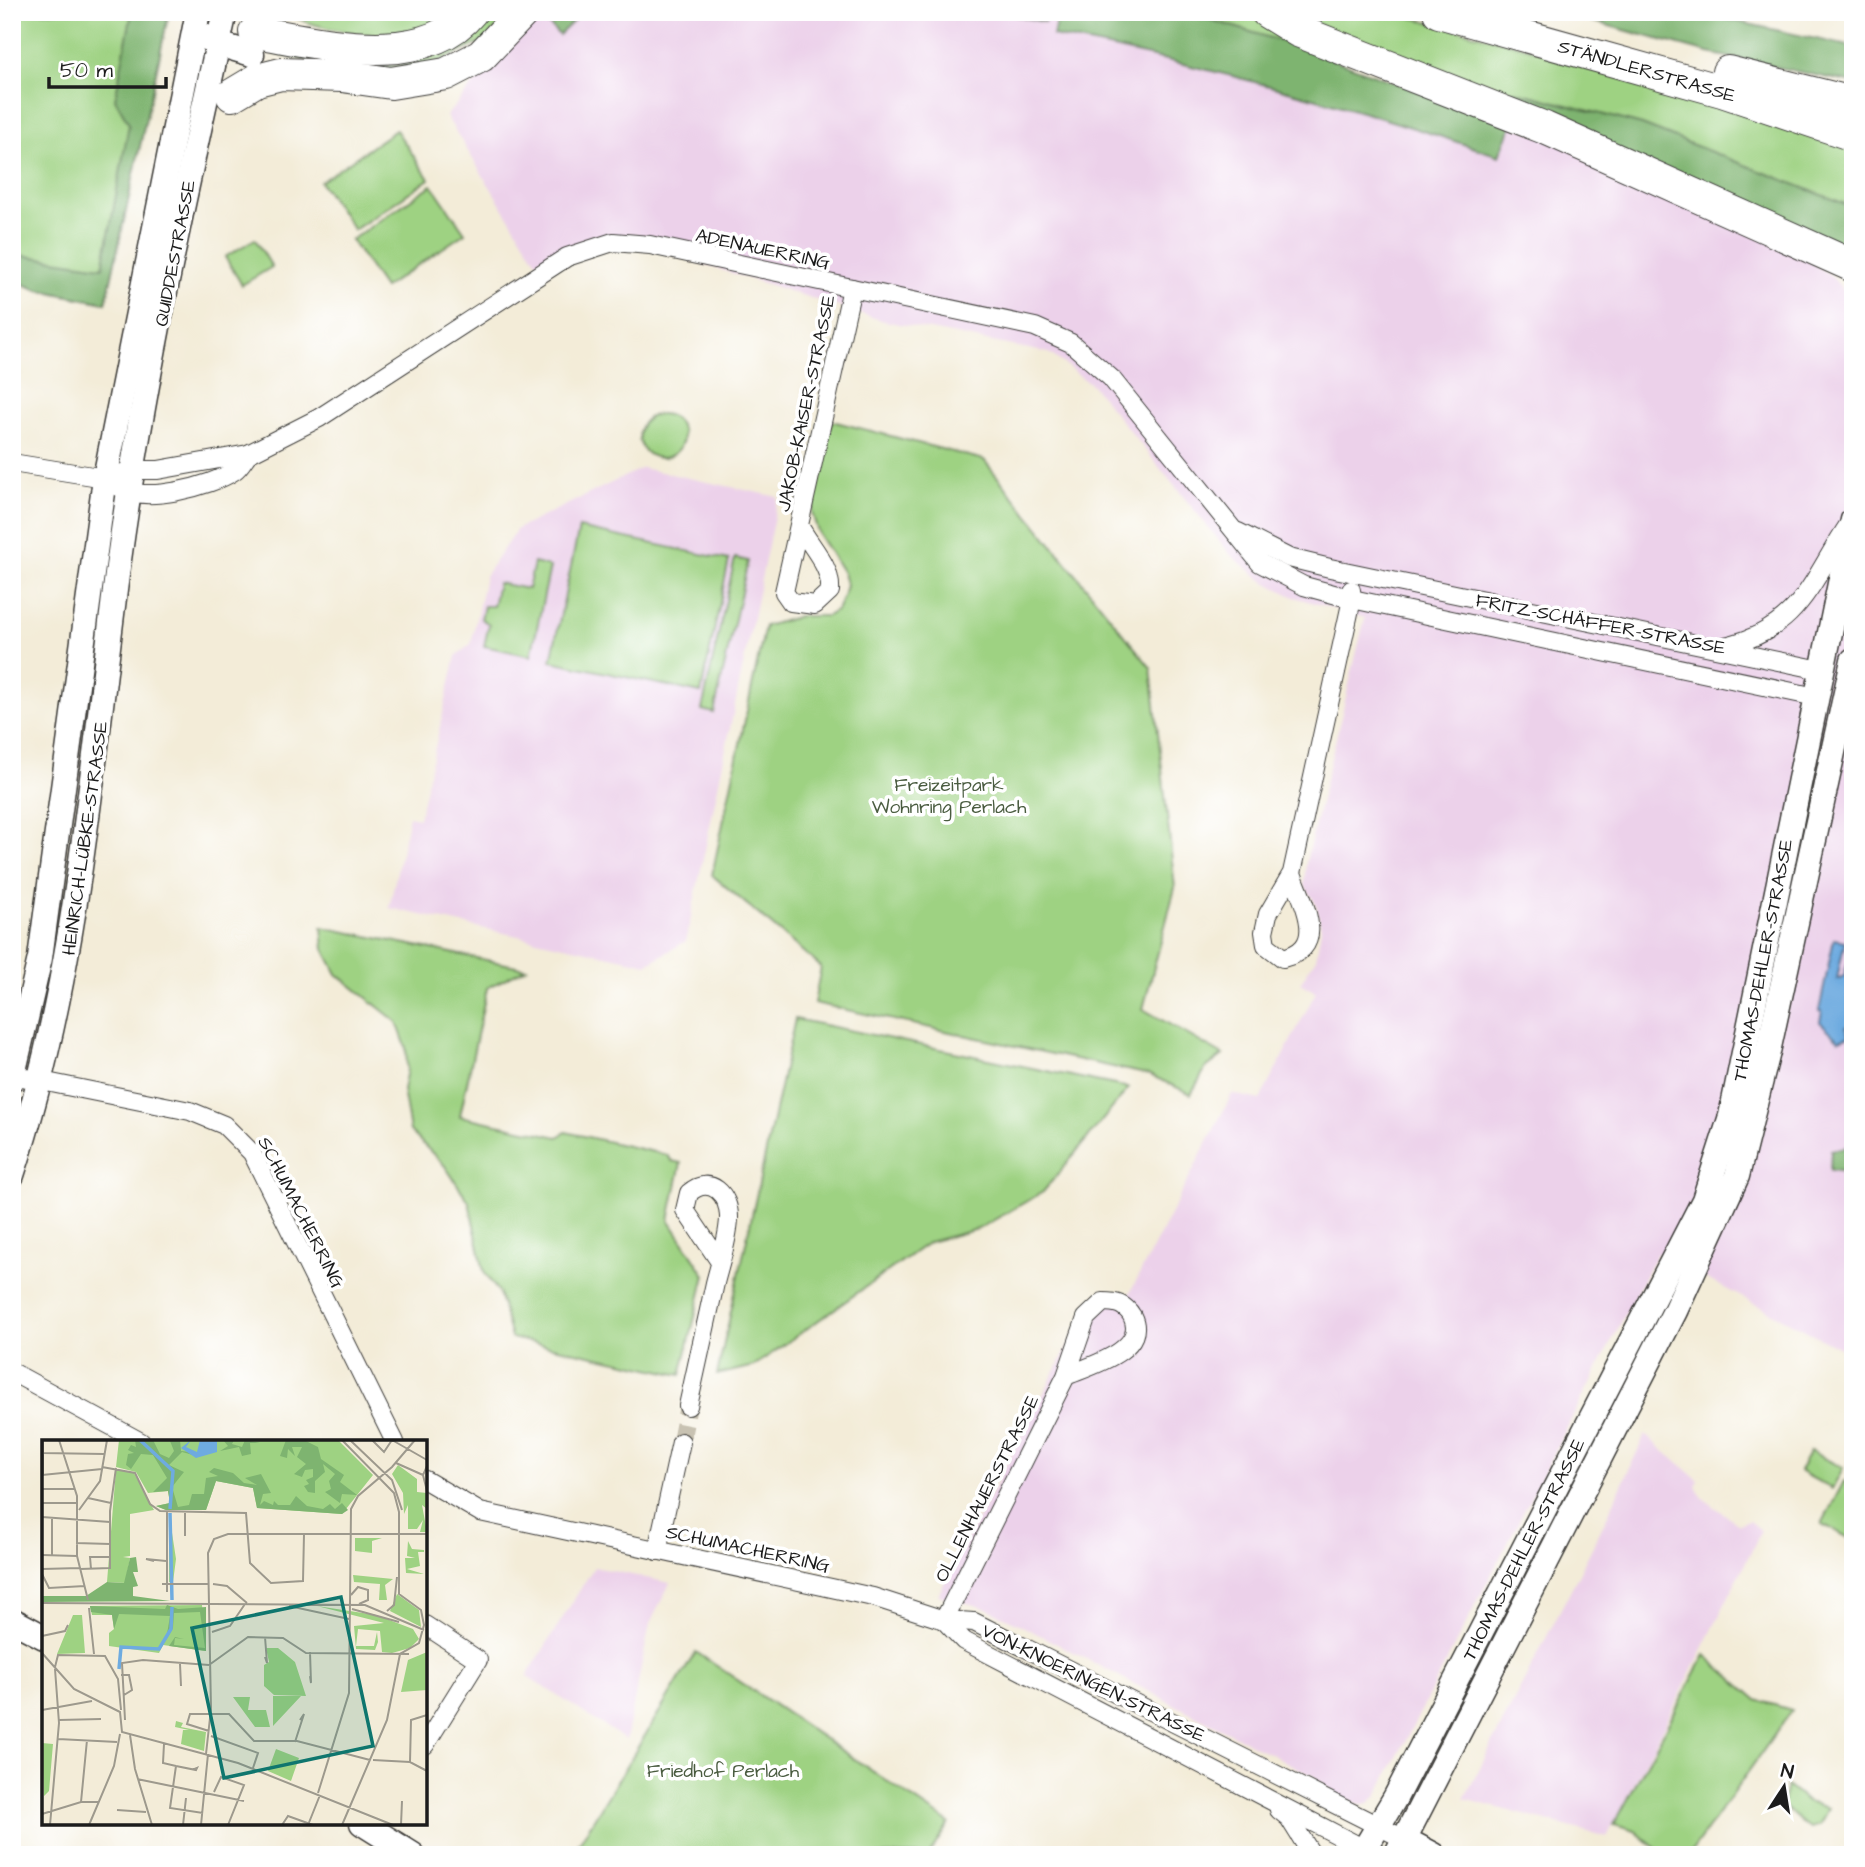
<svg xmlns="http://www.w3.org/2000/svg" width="1865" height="1867" viewBox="0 0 1865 1867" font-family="'Architects Daughter',sans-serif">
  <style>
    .built { fill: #ecd1ea }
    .green { fill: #9ed282; stroke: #5d774f; stroke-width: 2 }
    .forest { fill: #7eb470; stroke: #4d6846; stroke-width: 2 }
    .water { fill: #6eabe0; stroke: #45647e; stroke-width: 2 }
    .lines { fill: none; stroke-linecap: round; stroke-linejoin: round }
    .street-tunnel { stroke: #c8c2b2; stroke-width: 18; stroke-dasharray: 18 9; stroke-linecap: butt }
    .street-casing { stroke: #3c3b38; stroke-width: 20 }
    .secondary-casing { stroke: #3c3b38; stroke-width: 27 }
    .highway-casing { stroke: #3c3b38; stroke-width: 34 }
    .street { stroke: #fff; stroke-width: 18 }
    .secondary { stroke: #fff; stroke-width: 24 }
    .highway { stroke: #fff; stroke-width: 32 }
    .labels { text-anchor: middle; stroke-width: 7; stroke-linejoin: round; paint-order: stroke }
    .street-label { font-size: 19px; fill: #1c1c1c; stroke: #fff }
    .park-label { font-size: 19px; fill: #4a5c40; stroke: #fff }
    .inset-river { fill: none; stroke: #6eabe0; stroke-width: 3.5 }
    .inset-road { fill: none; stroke: #9d998d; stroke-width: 2 }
    .view { fill: #0f766e; fill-opacity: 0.15; stroke: #0f766e; stroke-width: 3.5 }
    .inset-edge { fill: none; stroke: #1c1c1c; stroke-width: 3.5 }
  </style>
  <rect width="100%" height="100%" fill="#fff"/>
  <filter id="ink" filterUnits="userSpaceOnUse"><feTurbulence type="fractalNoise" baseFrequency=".0143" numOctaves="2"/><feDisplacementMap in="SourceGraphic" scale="14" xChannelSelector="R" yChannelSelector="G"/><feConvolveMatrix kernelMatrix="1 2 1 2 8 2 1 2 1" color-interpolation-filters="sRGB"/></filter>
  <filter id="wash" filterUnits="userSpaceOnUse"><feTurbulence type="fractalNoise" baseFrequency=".00686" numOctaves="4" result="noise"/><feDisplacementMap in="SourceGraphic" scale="28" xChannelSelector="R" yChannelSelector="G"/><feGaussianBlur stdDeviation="1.57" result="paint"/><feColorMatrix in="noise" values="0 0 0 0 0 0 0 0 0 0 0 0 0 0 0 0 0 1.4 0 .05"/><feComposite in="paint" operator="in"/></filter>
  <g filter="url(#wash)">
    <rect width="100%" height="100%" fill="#f3ecd8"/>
    <g class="built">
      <polygon points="537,12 1185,12 1541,136 1795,251 1831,276 1847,294 1853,310 1853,1355 1657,1253 1377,1796 1369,1804 1360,1805 1334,1794 1313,1776 989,1609 938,1595 1075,1333 1115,1295 1129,1295 1232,1094 1260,1100 1316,992 1300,983 1316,958 1321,929 1316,904 1304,885 1306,862 1365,618 1294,597 1262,580 1231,555 1092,385 1049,353 884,321 649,247 590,246 542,270 446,116"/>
      <polygon points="642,468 778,497 686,941 647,964 389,908 409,816 419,818 456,656 471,644 485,576 517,529"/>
      <polygon points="1645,1435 1699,1480 1696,1486 1703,1498 1738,1524 1749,1521 1761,1531 1684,1687 1607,1837 1464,1799 1596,1540"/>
      <polygon points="594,1567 670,1583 650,1624 626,1740 527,1676"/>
    </g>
    <g class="green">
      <polygon points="12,12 169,12 106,303 39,290 12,280"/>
      <path d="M287 12H455C442 19 425 30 410 34 384 40 308 29 287 12Z"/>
      <polygon points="487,12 510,12 487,40 416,72 341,68 253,49 253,42 341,60 388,65 417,62"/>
      <polygon points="1185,12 1252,12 1290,44"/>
      <polygon points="1285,12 1391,12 1559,56 1853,147 1853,207 1642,125 1514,91 1509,102"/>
      <polygon points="396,130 429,179 354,230 320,182"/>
      <polygon points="432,185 465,233 384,288 351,240"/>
      <polygon points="255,239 272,267 242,285 225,257"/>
      <circle cx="661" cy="436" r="22"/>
      <polygon points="832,421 984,460 1151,668 1175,888 1143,1009 1223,1055 1206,1068 1191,1094 1150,1075 814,1003 821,967 712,875 765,626 801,616 827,616 837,610 843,597 846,584 843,573 819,535 812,513"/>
      <polygon points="579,528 729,560 701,693 551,661"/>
      <polygon points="735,558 748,561 714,713 702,710"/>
      <polygon points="534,563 550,567 531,656 484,646 489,624 481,619 484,606 493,606 498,583 528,589"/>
      <polygon points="322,927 526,968 487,988 460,1116 558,1137 566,1132 667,1155 672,1161 681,1163 669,1220 705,1275 681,1375 511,1338 499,1293 484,1272 469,1202 445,1166 410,1131 403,1090 407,1069 406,1047 397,1022 337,974 324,949"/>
      <polygon points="795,1019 1129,1088 1043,1192 978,1229 929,1242 754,1366 717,1375"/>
      <polygon points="1810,1451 1843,1468 1832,1489 1799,1471"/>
      <polygon points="1844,1481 1853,1486 1853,1540 1822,1524"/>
      <polygon points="696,1652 949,1823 929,1855 572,1855"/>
      <polygon points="1705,1655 1757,1700 1792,1710 1689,1855 1664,1855 1635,1831 1614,1825"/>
      <polygon points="1787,1786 1807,1802 1828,1808 1820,1825 1811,1828 1802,1823 1782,1805"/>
    </g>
    <g class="forest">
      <polygon points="132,12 169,12 106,303 39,290 12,280 12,254 103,267 129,124 115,99"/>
      <polygon points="537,12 583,12 559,35"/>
      <path d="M1000 12H1185L1290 44 1512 125 1499 156C1353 106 1205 65 1053 36L1057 16 1046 13 1044 22Z"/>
      <polygon points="1558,12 1694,12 1853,47 1853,83 1708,53"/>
      <polygon points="1514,91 1642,125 1853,207 1853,255 1509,102"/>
      <polygon points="1853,1146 1853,1173 1830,1170 1831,1150"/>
    </g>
    <polygon class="water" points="1834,939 1845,941 1837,979 1844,976 1853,944 1853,1025 1846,1027 1850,1036 1839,1040 1820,1022 1822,1011 1819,1011"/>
  </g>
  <g filter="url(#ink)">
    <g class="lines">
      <polyline class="street-tunnel" points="681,1442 688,1406"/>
      <defs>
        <g id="street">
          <polyline points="12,463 105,478 134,470 158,470 248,454 319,418 567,257 613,242 650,245 1035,327 1071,343 1111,378 1260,563 1304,586 1352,599 1816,697"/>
          <path d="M119 487C143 504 210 487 234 471 240 467 244 459 248 454"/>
          <path d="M800 527C811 547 832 567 830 591L815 605 791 602 784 592 852 288"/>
          <polyline points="1238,532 1289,558 1330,568 1821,670"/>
          <path d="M1725 646C1801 629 1810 582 1849 524"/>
          <path d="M1292 873C1303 904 1329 947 1283 958L1266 945 1264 932 1268 914 1292 873 1352 599 1351 590"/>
          <polyline points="12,1075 190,1111 224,1125 252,1153 395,1442"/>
          <polyline points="12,1372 141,1442"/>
          <path d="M688 1406C697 1365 706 1324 715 1283 720 1263 728 1240 729 1219 730 1195 710 1174 689 1193L685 1210 720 1262"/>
          <polyline points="425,1480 480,1512 873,1597 944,1620 974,1622 1404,1839"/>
          <polyline points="657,1551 681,1442"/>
          <path d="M944 1620 1066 1376 1086 1318 1103 1302C1116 1302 1125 1304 1132 1316 1149 1350 1090 1366 1066 1376"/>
          <polyline points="944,1620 964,1641 1376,1855"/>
          <polyline points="425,1625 478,1660 425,1745"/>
          <polyline points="1279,1810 1289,1818 1312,1855"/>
        </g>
        <g id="secondary">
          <polyline points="204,36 218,44 252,54"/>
          <polyline points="12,1079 40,958 105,478 198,12"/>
          <path d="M12 1175C77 978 91 772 118 567 143 381 184 196 225 12"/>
          <polyline points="12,1620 44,1637"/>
          <polyline points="362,1823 413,1855"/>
          <polyline points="1404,1839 1434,1855"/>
          <polyline points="1361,1855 1395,1798 1704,1200 1731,1116 1853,520"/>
          <polyline points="1396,1855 1675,1311 1737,1176 1768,1052 1853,660"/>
        </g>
        <g id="highway">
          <polyline points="1267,12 1298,31 1545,128 1853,266"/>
          <polyline points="1439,12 1722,91 1853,135"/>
          <path d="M255 32C319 42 422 71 471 12"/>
          <polyline points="1728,72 1853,103"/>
          <polyline points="232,95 257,80 281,74 342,76 391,83 446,74 481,56 523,12"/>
        </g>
      </defs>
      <use href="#street" class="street-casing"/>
      <use href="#secondary" class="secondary-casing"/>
      <use href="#highway" class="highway-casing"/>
      <use href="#street" class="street"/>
      <use href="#secondary" class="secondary"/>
      <use href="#highway" class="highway"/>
    </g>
  </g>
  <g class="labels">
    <g class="street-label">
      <text transform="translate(1647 70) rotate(16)" y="7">STÄNDLERSTRASSE</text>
      <text transform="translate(763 248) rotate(12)" y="7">ADENAUERRING</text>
      <text transform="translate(174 253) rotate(-79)" y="7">QUIDDESTRASSE</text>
      <text transform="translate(805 403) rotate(-78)" y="7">JAKOB-KAISER-STRASSE</text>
      <text transform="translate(1601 623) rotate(11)" y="7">FRITZ-SCHÄFFER-STRASSE</text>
      <text transform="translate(84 838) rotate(-82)" y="7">HEINRICH-LÜBKE-STRASSE</text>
      <text transform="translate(1762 960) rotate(-79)" y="7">THOMAS-DEHLER-STRASSE</text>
      <text transform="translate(302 1212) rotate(63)" y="7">SCHUMACHERRING</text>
      <text transform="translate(986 1488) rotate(-63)" y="7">OLLENHAUERSTRASSE</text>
      <text transform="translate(748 1548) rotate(12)" y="7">SCHUMACHERRING</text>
      <text transform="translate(1523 1549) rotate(-63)" y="7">THOMAS-DEHLER-STRASSE</text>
      <text transform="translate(1094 1682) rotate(26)" y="7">VON-KNOERINGEN-STRASSE</text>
    </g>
    <g class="park-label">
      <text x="949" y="791">Freizeitpark<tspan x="949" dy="22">Wohnring Perlach</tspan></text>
      <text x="723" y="1777">Friedhof Perlach</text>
    </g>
  </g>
  <g transform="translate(42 1440)">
    <rect width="385" height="385" fill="#f3ecd8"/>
    <path d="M77 0H296L331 35 300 74 215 68 211 48 174 41 164 70H124L114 66 128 63 126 51 106 53 94 32 74 27ZM356 25 375 39V52L385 53V69L380 65 385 92H378L381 80 375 89H366V65L362 74 361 53 350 34ZM74 29 92 33 112 70 88 74V116L81 117 88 118 83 143 65 142ZM127 73 134 119 131 142H127ZM340 98 330 101V113L313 111V98ZM366 101 370 109 382 110V112H376L378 126 365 129 382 134 364 133 363 118H373L365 116ZM311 135 351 139 343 145 345 160H337L338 144 312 142ZM355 154 377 170 379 187 348 171ZM160 165 164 211 121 205 117 213 67 206V193L72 189 70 175H50L48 166ZM275 166 334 175 371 189 377 199 368 208 350 213 340 212 338 191 316 189 314 206H332L335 192 336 202 333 210 314 209 312 186 342 183ZM31 175H40L43 213 15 214ZM224 208H236L253 222 264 256 232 255 222 246V225L227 222ZM385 212V250L359 252 366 220ZM231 256H259L231 286ZM191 257H208L206 270H224L228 287H213ZM134 281 141 283 139 287 164 292 162 311 139 304 141 290H147L133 287ZM0 303 11 304 7 351 2 356ZM234 309 257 318 249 341 226 331Z" fill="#9ed282"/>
    <path d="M93 0H111L118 14 127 18 132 11 128 1 138 0 139 11 149 12 151 15 140 12 127 25 142 32 130 47 136 67 147 65 150 54H162L164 38 176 36 167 32 172 28 191 33 202 43 215 45 203 38 219 34 229 53 221 54 218 65 222 61 231 65 232 61 236 65H248L254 56 265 66 281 69 288 64 293 69 300 63 306 70 300 74 215 68 211 48 174 41 164 70H124L114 66 128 63 126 51 111 52 125 38 111 15 99 14 89 29 84 25 86 14 92 13 86 10 89 5 94 7ZM181 0H192L190 4 200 7 203 0 218 3H208L209 14 200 16 197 7 178 11 186 6ZM244 0H262L276 7 279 19 302 35 298 42 315 55 300 54 298 63 283 52 289 49 287 41 293 34 281 24 283 32 273 41V53L266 52 262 46 267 44 264 40 271 37V29L263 30 260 37 252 34 264 24 255 17 260 7H250L253 16 246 9 245 18 238 16ZM94 117 96 132H91L96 146 91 147V156L128 161 0 162V156H44L65 142 82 143 88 118ZM125 165 136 169 164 167V211L127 206 133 197 142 199 133 198 132 205 163 208 158 172 132 173 131 188 124 200 128 176 77 174 72 189 70 175 49 172 48 166 123 169Z" fill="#7eb470"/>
    <path d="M149 0 144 7 155 12 158 0 175 1V12L154 18 139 8Z" fill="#6eabe0"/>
    <path class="inset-river" d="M98 0 131 31 128 69M128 73 130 160M77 229 79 207 117 209 129 189 130 167"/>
    <path class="inset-road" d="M17 0 35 56V116L46 160M308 0 350 40 360 70M330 0 342 12 350 0M350 0 385 20M0 13 62 14M354 23 381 35M385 26 381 35 385 51M60 27 93 33 108 64 118 71 204 73 208 123 229 143 261 141 262 94M0 35 60 29M1 35V0M0 49H33M46 58 69 63M0 63H36M37 70 58 41 65 0M0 77 68 82M143 96V72M34 103 68 104M0 115 35 116M10 115V77M112 121 104 119 124 121M0 129 38 128M38 129 68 128V71L74 28M49 129 48 117H68M0 134 7 148 43 146M120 144H166M171 144 185 146 205 163M125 152V72M309 155 316 147 326 150V160L317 164M0 163 323 165 382 190M247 166 307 179M47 168 52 214M310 169 357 182M345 171 352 165 355 137M170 192 188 186 203 164M0 196 23 191 26 185M268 212 269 243 268 236M0 213 32 249 78 272 80 292 196 323 351 385M223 217 225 223 223 197M138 224 139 246M167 225 206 197 241 198 264 213 367 214M13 227 16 215 63 216 76 239 79 270M79 235H87L90 250 82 255M0 270 50 261M17 280 59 279M83 280 80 223 101 220 167 225M167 291 145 284 148 274H187L212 301H255L328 320M88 295 93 329 110 385M169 296 216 313 211 328M16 299 75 302M253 302 262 274 258 280M122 304 121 323 134 326 154 330 155 328 150 330M164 314 169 269 166 113 172 99 186 94H385M331 320 368 322 385 331M368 322 369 280 385 275M134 326 128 368 161 373M95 339 202 361M172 352 179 337 202 345 186 385M276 353 307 253 309 69 316 56 350 27 373 0M39 362 45 300M75 370 104 372M0 374 39 362H56M8 385 17 283 13 229M47 385 72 326 78 294M141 385 144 358M159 385 166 314M240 385 246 376 271 385M266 385 278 355M300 385 345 280 358 214 377 203 382 185 379 170 357 154V72L352 53 300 0M359 385 360 361"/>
    <path class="view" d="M299 157 331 306 182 338 150 188Z"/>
    <rect width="385" height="385" class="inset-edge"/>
  </g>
  <rect width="1865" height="1867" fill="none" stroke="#fff" stroke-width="42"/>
  <g transform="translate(1784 1787) rotate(12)" stroke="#ffffff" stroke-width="5" paint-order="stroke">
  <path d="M0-5L12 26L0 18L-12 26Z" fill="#1c1c1c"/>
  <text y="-10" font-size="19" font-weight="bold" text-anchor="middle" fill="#1c1c1c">N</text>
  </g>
  <path d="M49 77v10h117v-10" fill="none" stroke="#1c1c1c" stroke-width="3.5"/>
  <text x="60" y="77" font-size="21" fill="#1c1c1c" stroke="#ffffff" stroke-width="5" paint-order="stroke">50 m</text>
</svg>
